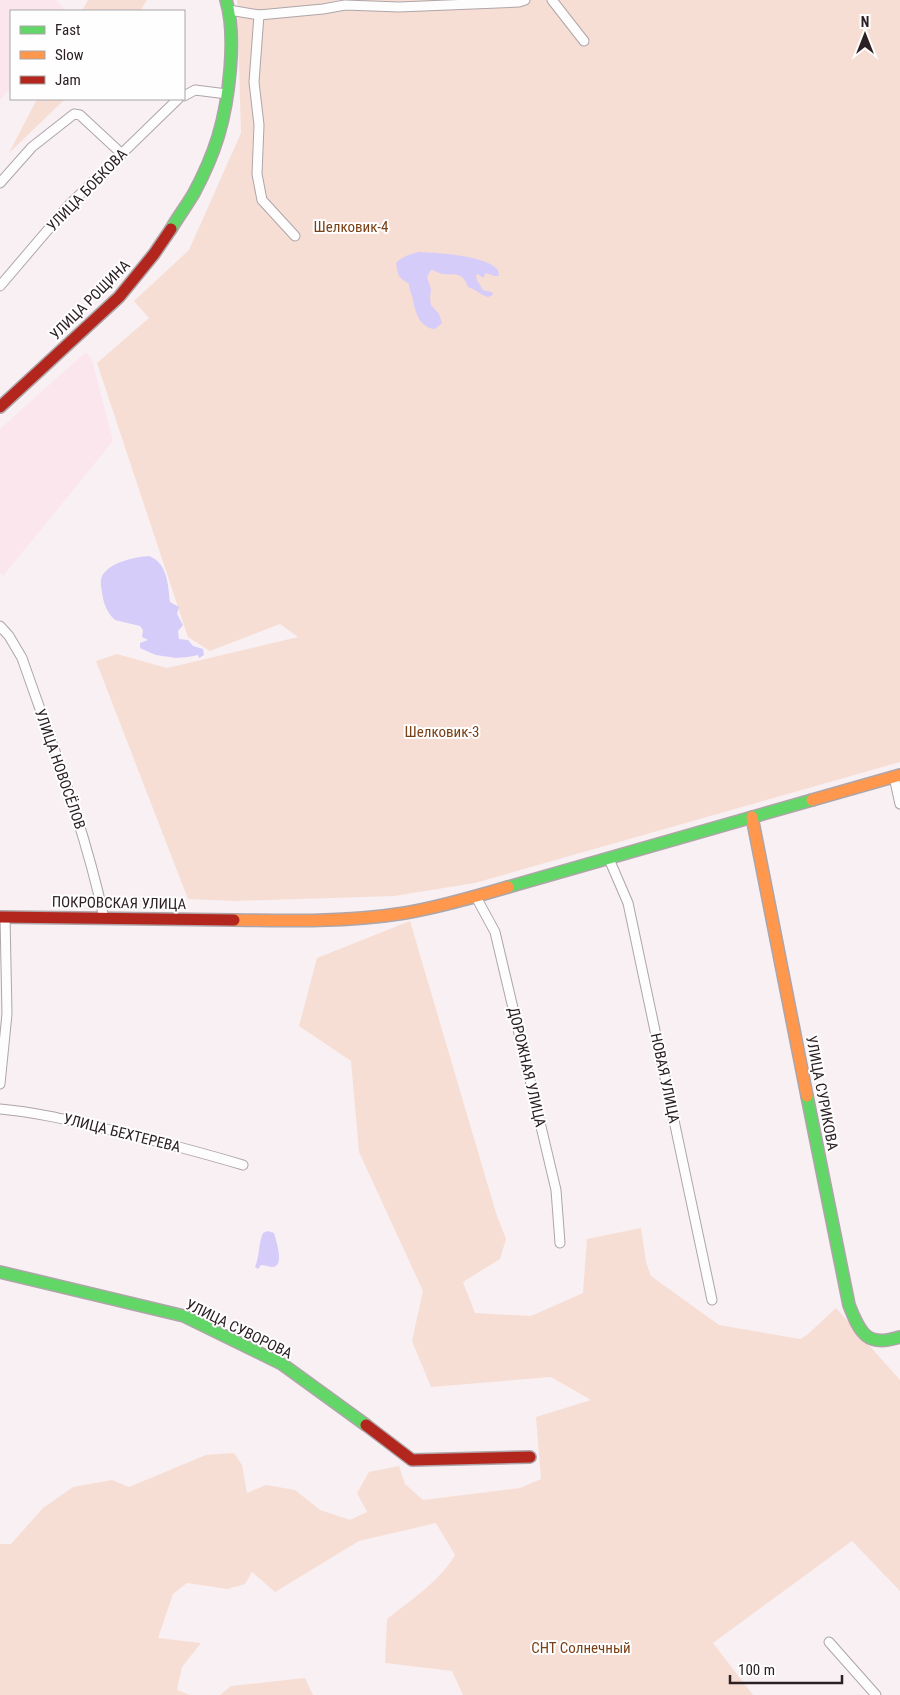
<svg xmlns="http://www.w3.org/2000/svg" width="900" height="1695" viewBox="0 0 900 1695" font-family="'Roboto Condensed',sans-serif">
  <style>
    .built { fill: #fce6ee }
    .green { fill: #f7ded4 }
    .water { fill: #d6ccfa }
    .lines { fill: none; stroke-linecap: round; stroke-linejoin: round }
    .street-casing { stroke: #aea5a9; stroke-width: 11 }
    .fast-casing { stroke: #aea5a9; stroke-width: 14 }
    .slow-casing { stroke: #aea5a9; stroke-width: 14 }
    .jam-casing { stroke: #aea5a9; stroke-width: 14 }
    .street { stroke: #fefdfd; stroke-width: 9 }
    .fast { stroke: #63d668; stroke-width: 11 }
    .slow { stroke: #ff974d; stroke-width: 11 }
    .jam { stroke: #b3261e; stroke-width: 11 }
    .labels { text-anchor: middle; stroke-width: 4; stroke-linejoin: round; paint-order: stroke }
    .street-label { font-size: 15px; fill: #2c2025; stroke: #fefefe }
    .park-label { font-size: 15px; fill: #793f15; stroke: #fefefe }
  </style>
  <rect width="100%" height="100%" fill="#f8f0f3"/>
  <g class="built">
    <polygon points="0,0 56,0 66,11 11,11 11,88 0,100"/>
    <polygon points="86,352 92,360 113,441 3,576 0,573 0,429"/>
  </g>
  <g class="green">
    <polygon points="88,0 147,0 140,11 82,11"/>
    <polygon points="237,0 900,0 900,762 475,883 394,896 235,901 188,899 96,661 117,654 167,668 298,637 280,624 210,651 188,637 97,363 149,318 134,301 189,250 241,133"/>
    <polygon points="37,99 65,99 9,153"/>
    <path d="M410 921 496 1213 506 1239 500 1259 463 1282 475 1313 531 1316 583 1293 587 1239 641 1228 646 1262 651 1276 719 1325 800 1339 807 1335 836 1308 900 1380V1591L852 1541 713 1643 753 1695H463L452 1671 385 1663 387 1619C411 1600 439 1582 455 1555L436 1523 359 1541 275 1592 252 1572 245 1584 227 1589 187 1583 173 1594 158 1638 201 1643 182 1667 177 1690 190 1695H0V1544H11L43 1508 73 1487 112 1480 129 1487 206 1455 234 1453 242 1465 247 1493 266 1485 295 1490 320 1510 350 1520 367 1512 357 1493 369 1472 399 1466 405 1484 423 1500 520 1488 541 1479 536 1417 591 1400 551 1377 431 1387 412 1341 423 1291 359 1152 351 1061 299 1026 317 958Z"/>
    <polygon points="305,1678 313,1695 220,1695 231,1686"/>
  </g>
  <g class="water">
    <path d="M419 252C438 253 486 255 498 270L499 276H494L486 273 483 278 478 274 476 275 477 280 483 290 492 292 493 295 488 297C480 295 476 289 468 287 461 268 451 277 439 273 436 272 434 270 431 270L427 277 431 289 430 298 431 305 439 314 442 323 435 329C420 328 415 312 413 300 412 294 409 290 409 284 398 277 398 276 396 263 403 256 410 254 419 252Z"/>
    <path d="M149 556C168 563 168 586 170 602L179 607 177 614 183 625 178 631 179 639 188 640 193 646 203 649 204 655 199 658 198 655 188 657 176 658 156 655 142 649 140 648V643L148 640 142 637 143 630 140 626 115 620C107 613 103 602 102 592 101 587 100 581 102 576 110 562 135 557 149 556Z"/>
    <path d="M268 1231 274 1233C276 1240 285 1266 273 1267 269 1267 265 1265 261 1265L258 1269 255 1267C260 1256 258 1244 263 1233Z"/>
  </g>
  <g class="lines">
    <defs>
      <g id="street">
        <polyline points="552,0 584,41"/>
        <polyline points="229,10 259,15"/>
        <polyline points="184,96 195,90 227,94"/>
        <polyline points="0,183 32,147 74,114 80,115 122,154"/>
        <polyline points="295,236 262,200 257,174 259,125 254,82 259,15 323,9 345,5 399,7 519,2 525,0"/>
        <polyline points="0,286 69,205 178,99"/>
        <path d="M0 626 9 636 22 658C52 744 85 829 104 918"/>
        <polyline points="894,777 900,804"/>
        <polyline points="609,859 628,903 712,1300"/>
        <polyline points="476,897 495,932 556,1190 560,1243"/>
        <polyline points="0,1084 7,1014 5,917"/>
        <path d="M0 1109C35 1112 68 1120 102 1128 149 1139 196 1151 243 1165"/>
        <polyline points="829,1642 876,1695"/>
      </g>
      <g id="fast">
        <path d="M171 229C178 217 187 205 194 193 202 178 213 153 218 137 229 101 237 36 226 0"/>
        <polyline points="508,887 812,800"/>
        <path d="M807 1096 849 1305C860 1333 867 1348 900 1337"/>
        <polyline points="0,1272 184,1316 282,1364 366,1425"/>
      </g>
      <g id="slow">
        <polyline points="812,800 900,775"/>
        <polyline points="752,817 807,1096"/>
        <path d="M234 920C290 921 349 922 405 913 440 907 474 897 508 887"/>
      </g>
      <g id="jam">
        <polyline points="0,407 119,297 154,254 171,229"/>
        <polyline points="0,917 234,920"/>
        <polyline points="366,1425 412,1460 530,1457"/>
      </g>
    </defs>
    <use href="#street" class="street-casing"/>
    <use href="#fast" class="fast-casing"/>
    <use href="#slow" class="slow-casing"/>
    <use href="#jam" class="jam-casing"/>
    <use href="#street" class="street"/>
    <use href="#fast" class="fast"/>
    <use href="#slow" class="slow"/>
    <use href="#jam" class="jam"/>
  </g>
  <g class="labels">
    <g class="street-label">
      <text transform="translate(87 190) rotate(-46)" y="5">УЛИЦА БОБКОВА</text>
      <text transform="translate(90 300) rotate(-45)" y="5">УЛИЦА РОЩИНА</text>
      <text transform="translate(60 769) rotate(71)" y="5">УЛИЦА НОВОСЁЛОВ</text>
      <text transform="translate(119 903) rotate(1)" y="5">ПОКРОВСКАЯ УЛИЦА</text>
      <text transform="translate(527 1067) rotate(77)" y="5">ДОРОЖНАЯ УЛИЦА</text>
      <text transform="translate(665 1078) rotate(78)" y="5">НОВАЯ УЛИЦА</text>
      <text transform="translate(822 1093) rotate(79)" y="5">УЛИЦА СУРИКОВА</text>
      <text transform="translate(122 1133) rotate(14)" y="5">УЛИЦА БЕХТЕРЕВА</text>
      <text transform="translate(239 1329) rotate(26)" y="5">УЛИЦА СУВОРОВА</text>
    </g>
    <g class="park-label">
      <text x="351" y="232">Шелковик-4</text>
      <text x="442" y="737">Шелковик-3</text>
      <text x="581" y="1653">СНТ Солнечный</text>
    </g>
  </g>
  <rect x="10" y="10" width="175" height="90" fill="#fefefe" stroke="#aaa5a7"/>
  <rect x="20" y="26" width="25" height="8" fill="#63d668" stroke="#aaa5a7"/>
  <text x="55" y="35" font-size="15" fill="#2c2025">Fast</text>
  <rect x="20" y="51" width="25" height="8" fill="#ff974d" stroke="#aaa5a7"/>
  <text x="55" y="60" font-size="15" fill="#2c2025">Slow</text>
  <rect x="20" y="76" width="25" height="8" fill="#b3261e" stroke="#aaa5a7"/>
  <text x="55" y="85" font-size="15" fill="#2c2025">Jam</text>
  <g transform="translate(865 35)" stroke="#fefefe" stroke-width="4" paint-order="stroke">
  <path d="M0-4L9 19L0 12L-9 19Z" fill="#2c2025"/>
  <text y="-8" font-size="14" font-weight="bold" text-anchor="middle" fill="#2c2025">N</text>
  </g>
  <path d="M730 1675v8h112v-8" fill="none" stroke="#2c2025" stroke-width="2.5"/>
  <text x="738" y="1675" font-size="15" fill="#2c2025" stroke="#fefefe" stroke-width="4" paint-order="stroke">100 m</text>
</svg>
